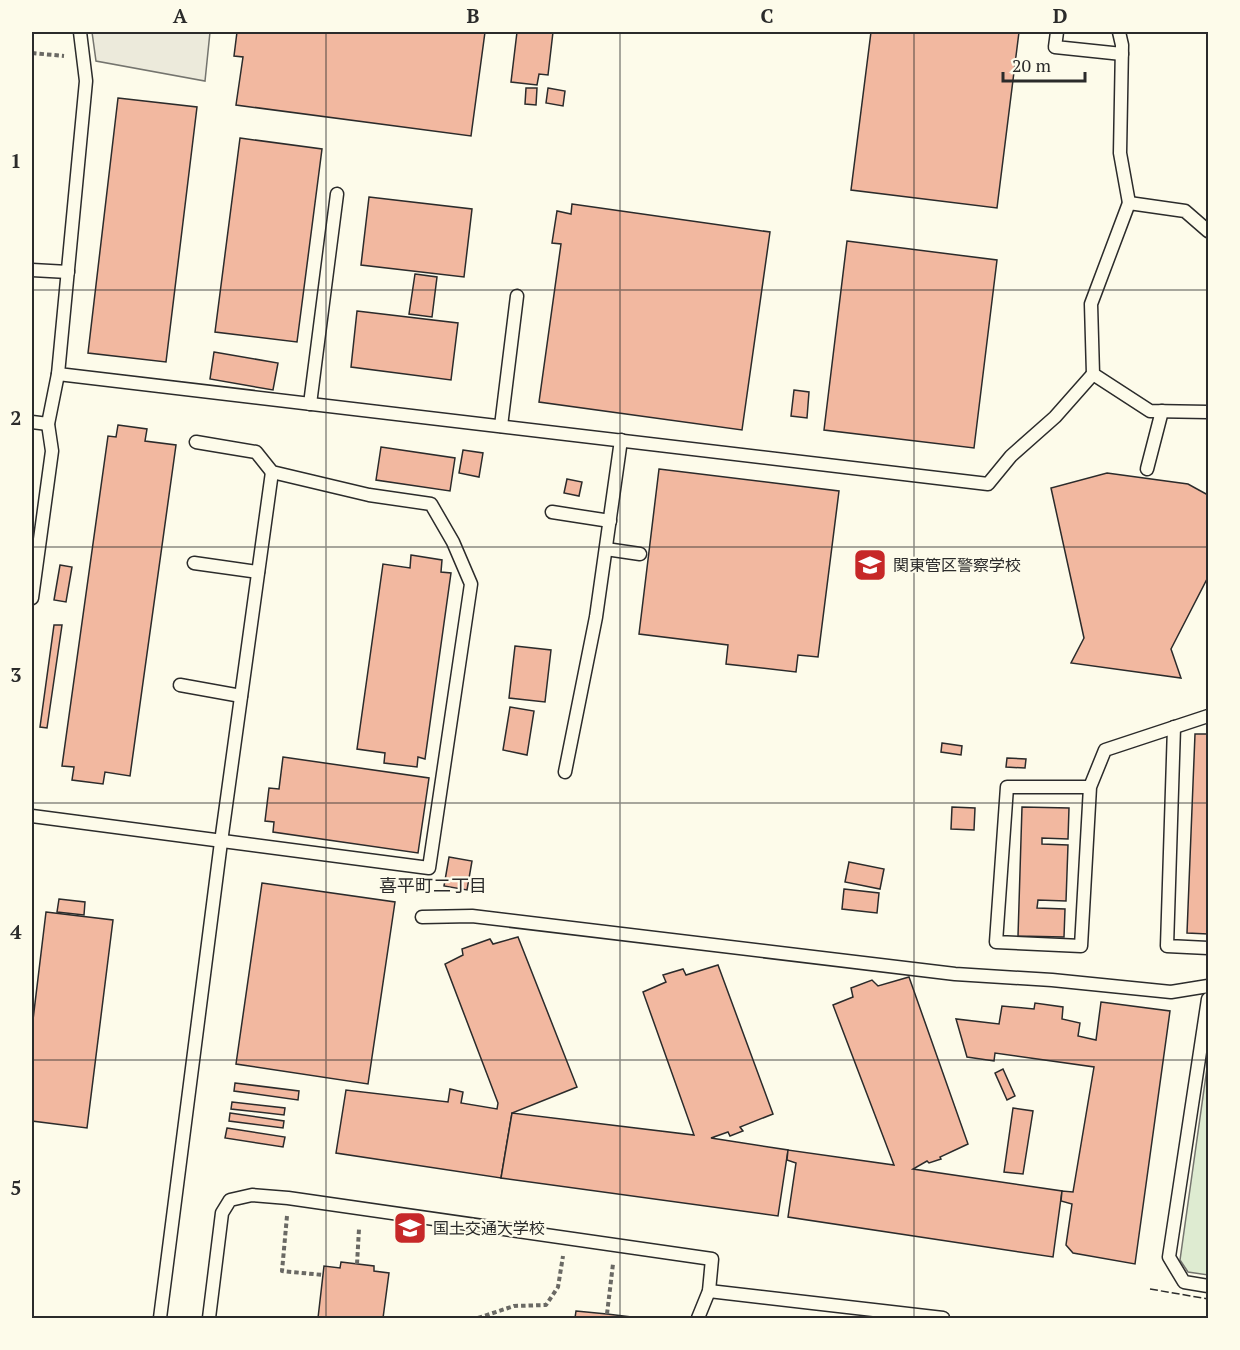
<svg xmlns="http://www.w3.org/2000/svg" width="1240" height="1350" viewBox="0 0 1240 1350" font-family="'PT Serif','Noto Sans JP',serif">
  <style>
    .green { fill: #deebd1; stroke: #74746e; stroke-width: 1.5 }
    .parking { fill: #eceadb; stroke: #74746e; stroke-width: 1.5 }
    .building { fill: #f2b8a0; stroke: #2b2b2b; stroke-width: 1.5 }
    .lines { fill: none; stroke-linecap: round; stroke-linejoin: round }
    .service-casing { stroke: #2b2b2b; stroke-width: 15 }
    .path { stroke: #6a6964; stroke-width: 4; stroke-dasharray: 4.5 3; stroke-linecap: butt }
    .service { stroke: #fdfbea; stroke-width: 12 }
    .fence { stroke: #2b2b2b; stroke-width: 1.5; stroke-dasharray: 8 3; stroke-linecap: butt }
    .grid { fill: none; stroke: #2b2b2b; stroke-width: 1.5; stroke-opacity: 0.55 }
    .labels { text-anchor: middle; stroke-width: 4.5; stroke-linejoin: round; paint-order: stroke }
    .poi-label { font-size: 16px; fill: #2b2b2b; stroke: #fdfbea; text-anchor: start }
    .neighbourhood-label { font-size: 18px; fill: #2b2b2b; stroke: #fdfbea }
    .neatline { fill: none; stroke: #2b2b2b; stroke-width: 2 }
    .grid-label { font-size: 20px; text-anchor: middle; font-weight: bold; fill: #2b2b2b }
  </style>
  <rect width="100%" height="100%" fill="#fdfbea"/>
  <polygon class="green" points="1208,1061 1208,1275 1188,1272 1180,1260"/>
  <polygon class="parking" points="92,32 210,32 205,81 96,61"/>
  <g class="building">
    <polygon points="237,32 485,32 471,136 236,105 243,57 234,56"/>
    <polygon points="517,32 553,32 548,75 539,74 537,85 511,82"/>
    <polygon points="871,32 1019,32 997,208 851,190"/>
    <polygon points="526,88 537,88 536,105 525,104"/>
    <polygon points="548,88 565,91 563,106 546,103"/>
    <polygon points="118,98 197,107 166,362 88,353"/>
    <polygon points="240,138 322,149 297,342 215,332"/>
    <polygon points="369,197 472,209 464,277 361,265"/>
    <polygon points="572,204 770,232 742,430 539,402 561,244 552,243 557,211 571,214"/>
    <polygon points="847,241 997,260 974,448 824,430"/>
    <polygon points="415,274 437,277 432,317 409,314"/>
    <polygon points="357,311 458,323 451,380 351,367"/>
    <polygon points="214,352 278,363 273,390 210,379"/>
    <polygon points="794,390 809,392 807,418 791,416"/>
    <polygon points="118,425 147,429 145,441 176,445 130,776 105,772 103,784 72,780 74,767 62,766 108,436 116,437"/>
    <polygon points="381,447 455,458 450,491 376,480"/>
    <polygon points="463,450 483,453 479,477 459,473"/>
    <polygon points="659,469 839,491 818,657 798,655 796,672 726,664 728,645 639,634"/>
    <polygon points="1107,473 1188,484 1208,495 1208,577 1171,649 1181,678 1071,663 1084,638 1051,488"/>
    <polygon points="567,479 582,482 579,496 564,493"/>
    <polygon points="411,555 442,560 441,572 451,573 425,759 418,757 417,767 384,763 385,753 357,749 383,564 410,568"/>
    <polygon points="60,565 72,567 66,602 54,600"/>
    <polygon points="54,625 62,625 47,728 40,727"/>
    <polygon points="515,646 551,650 545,702 509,698"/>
    <polygon points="510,707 534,711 527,755 503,750"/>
    <polygon points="1195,734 1208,734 1208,934 1187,933"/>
    <polygon points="942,743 962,746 961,755 941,752"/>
    <polygon points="283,757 429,778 418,853 273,832 274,822 265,821 269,788 279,789"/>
    <polygon points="1007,758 1026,759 1025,768 1006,767"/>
    <polygon points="952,807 975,808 974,830 951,829"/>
    <polygon points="1022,807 1069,808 1068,839 1042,838 1042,844 1068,845 1066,901 1038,900 1037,908 1065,909 1064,937 1018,936"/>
    <polygon points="449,857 472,861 467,890 444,886"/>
    <polygon points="849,862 884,869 880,889 845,882"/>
    <polygon points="262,883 395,902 368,1084 236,1064"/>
    <polygon points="844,889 879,893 877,913 842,909"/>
    <polygon points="59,899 85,902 84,915 57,912"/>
    <polygon points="46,912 113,920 87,1128 32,1121 32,1028"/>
    <polygon points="518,937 577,1087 512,1113 501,1178 336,1153 346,1090 448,1102 450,1089 463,1092 461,1103 497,1109 498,1103 445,964 463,955 462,949 490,939 493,944"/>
    <polygon points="718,965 773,1114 740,1127 743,1131 730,1136 728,1132 711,1138 788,1150 778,1216 501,1178 512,1113 694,1135 643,992 666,982 663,975 683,969 686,975"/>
    <polygon points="909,977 968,1144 940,1157 941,1159 929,1163 927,1161 913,1169 1062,1191 1053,1257 788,1217 796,1163 787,1160 788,1150 894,1165 833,1005 853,997 851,988 872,980 878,986"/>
    <polygon points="1101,1002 1170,1011 1135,1264 1073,1253 1066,1245 1072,1204 1061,1201 1062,1191 1073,1192 1094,1067 995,1053 994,1061 967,1057 956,1019 999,1024 1002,1006 1034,1009 1035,1003 1063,1007 1062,1019 1080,1023 1078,1036 1096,1040"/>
    <polygon points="1003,1069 1015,1096 1007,1100 995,1073"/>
    <polygon points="235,1083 299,1091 298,1100 234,1091"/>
    <polygon points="232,1102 285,1108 284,1115 231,1109"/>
    <polygon points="1013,1108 1033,1111 1023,1174 1004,1172"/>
    <polygon points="230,1113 284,1121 283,1128 229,1121"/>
    <polygon points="227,1128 285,1137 283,1147 225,1138"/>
    <polygon points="341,1262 374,1266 374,1271 389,1273 383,1318 318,1318 324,1266 340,1268"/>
    <polygon points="576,1311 607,1314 640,1318 575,1318"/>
  </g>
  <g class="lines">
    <defs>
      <g id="service">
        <polyline points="80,32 86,81 58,374 988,484 1011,456 1055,417 1093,374"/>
        <polyline points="1057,32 1055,47 1122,54"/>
        <polyline points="1119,32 1122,45 1120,153 1129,203"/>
        <polyline points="1208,231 1185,211 1129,203 1091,304 1093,374 1150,411 1208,412"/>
        <polyline points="32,270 68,272"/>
        <polyline points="310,404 337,194"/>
        <polyline points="32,422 48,424"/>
        <polyline points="501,426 517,296"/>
        <polyline points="1147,469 1162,411"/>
        <polyline points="552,512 610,521"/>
        <polyline points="606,549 640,554"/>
        <polyline points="194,563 258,572"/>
        <polyline points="32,598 52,451 48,424 58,374"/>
        <polyline points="180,685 241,696"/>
        <polyline points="1174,727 1167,946 1208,948"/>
        <polyline points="565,772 596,617 621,440"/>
        <polyline points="1090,787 1081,946 996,942 1007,787 1090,787 1105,750 1208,716"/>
        <polyline points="32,816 429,868 471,584 453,542 431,504 369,495 272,472 256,452 196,442"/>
        <polyline points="422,917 472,916 955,974 1052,980 1171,992 1208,986"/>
        <polyline points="1208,999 1169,1257 1184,1282 1208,1286"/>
        <polyline points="709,1291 943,1318"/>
        <polyline points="160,1318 221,842 272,472"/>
        <polyline points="209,1318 222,1213 230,1200 252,1195 288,1198 712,1259 709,1291 698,1318"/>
      </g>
    </defs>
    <use href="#service" class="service-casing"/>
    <g class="path">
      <polyline points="32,53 64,56"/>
      <polyline points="287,1216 282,1271 323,1275"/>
      <polyline points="357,1264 359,1229"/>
      <polyline points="607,1314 613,1264"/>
      <polyline points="478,1318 514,1306 546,1305 558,1287 563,1256"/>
    </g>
    <use href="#service" class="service"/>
    <polyline class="fence" points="1150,1289 1208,1299"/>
  </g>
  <path class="grid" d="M326 32V1318M620 32V1318M914 32V1318M32 290H1208M32 547H1208M32 803H1208M32 1060H1208"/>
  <defs>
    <symbol id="university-square" viewBox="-11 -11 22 22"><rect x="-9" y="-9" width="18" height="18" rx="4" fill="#c62828" stroke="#fdfbea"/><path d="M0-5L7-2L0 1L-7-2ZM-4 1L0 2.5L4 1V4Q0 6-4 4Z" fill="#fff"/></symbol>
    <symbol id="school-square" viewBox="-11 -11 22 22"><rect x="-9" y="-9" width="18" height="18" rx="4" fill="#c62828" stroke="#fdfbea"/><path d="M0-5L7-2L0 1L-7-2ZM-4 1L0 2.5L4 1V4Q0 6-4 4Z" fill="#fff"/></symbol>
  </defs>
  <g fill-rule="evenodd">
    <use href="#university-square" x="851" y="546" width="38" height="38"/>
    <use href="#school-square" x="391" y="1209" width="38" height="38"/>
  </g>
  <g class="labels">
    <g class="poi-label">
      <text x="893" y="571">関東管区警察学校</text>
      <text x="433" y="1234">国土交通大学校</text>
    </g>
    <g class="neighbourhood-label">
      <text x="433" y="892">喜平町二丁目</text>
    </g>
  </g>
  <rect width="1240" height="1350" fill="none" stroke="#fdfbea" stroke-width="66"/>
  <path d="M1003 72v9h82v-9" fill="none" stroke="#2b2b2b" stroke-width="3"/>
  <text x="1012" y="72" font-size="18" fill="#2b2b2b" stroke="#fdfbea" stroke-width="4.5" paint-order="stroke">20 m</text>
  <rect x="33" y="33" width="1174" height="1284" class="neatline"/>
  <g class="grid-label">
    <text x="180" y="23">A</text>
    <text x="473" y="23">B</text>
    <text x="767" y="23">C</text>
    <text x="1060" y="23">D</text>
    <text x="16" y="168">1</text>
    <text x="16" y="425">2</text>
    <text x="16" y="682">3</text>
    <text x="16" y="939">4</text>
    <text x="16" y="1195">5</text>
  </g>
</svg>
